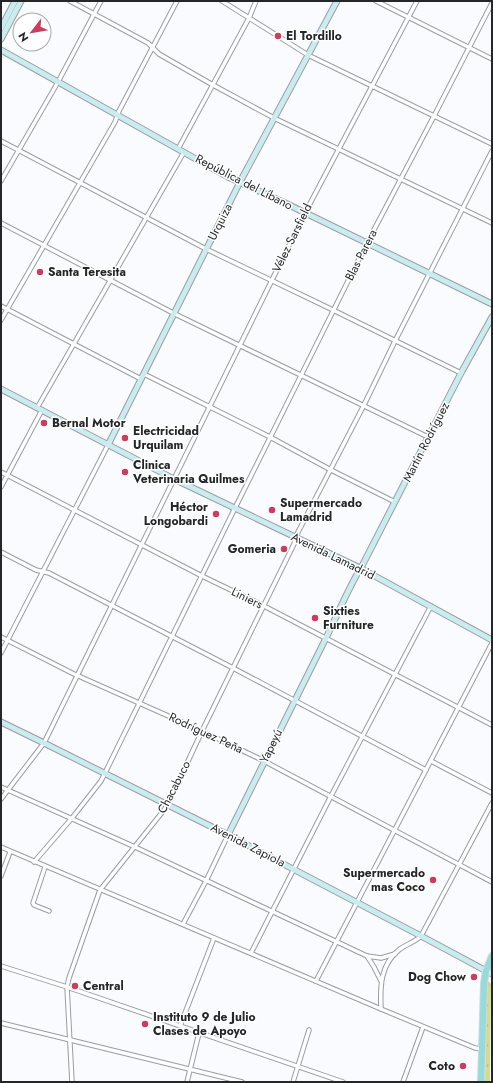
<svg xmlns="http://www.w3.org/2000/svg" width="493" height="1083" viewBox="0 0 493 1083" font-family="Jost,sans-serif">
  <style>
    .grass { fill: url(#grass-tufts) }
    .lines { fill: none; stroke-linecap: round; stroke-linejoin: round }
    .street-casing { stroke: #999da5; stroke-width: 5.5 }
    .secondary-casing { stroke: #999da5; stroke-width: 7 }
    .primary-casing { stroke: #d8d8d9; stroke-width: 8 }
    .street { stroke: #fff; stroke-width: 3.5 }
    .secondary { stroke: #caecee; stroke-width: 5 }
    .primary { stroke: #95dadd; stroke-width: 6 }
    .poi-dot { fill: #cc3d5d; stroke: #fff; stroke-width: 1.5 }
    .labels { text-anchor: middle; stroke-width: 3; stroke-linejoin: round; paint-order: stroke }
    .poi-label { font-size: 12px; font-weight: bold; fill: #25262a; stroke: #fff; text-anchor: start }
    .street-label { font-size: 12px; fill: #25262a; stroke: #fff }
  </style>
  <defs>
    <pattern id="grass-tufts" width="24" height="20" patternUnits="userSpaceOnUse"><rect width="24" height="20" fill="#d2dc90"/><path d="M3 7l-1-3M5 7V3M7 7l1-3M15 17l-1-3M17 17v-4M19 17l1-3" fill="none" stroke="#b4bd7c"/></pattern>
  </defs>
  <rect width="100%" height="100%" fill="#f9fbfe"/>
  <polygon class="grass" points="488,981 491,983 490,1082 485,1082 487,983"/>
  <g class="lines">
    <defs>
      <g id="street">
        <polyline points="70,1 148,43 159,54 213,85 274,118 492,223"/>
        <polyline points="222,1 308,55 372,86 492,144"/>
        <polyline points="376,1 492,59"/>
        <polyline points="1,141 206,249 333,310 461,373"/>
        <polyline points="178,149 249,18 256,1"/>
        <polyline points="1,181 58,82 101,1"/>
        <polyline points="1,223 175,314 428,437"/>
        <polyline points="1,306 141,379"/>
        <polyline points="1,320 115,122 119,111 177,1"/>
        <polyline points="144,374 270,437 331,470 395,502"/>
        <polyline points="37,408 184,152"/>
        <polyline points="1,472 202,576 264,606 492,725"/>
        <polyline points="1,487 42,410"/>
        <polyline points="1,552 36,570 49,573 233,668 426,770"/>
        <polyline points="1,637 74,674 202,731 264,761 492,882"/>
        <polyline points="1,653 108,445"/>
        <polyline points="431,761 492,793"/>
        <polyline points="1,787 135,847 367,956 381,958 395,954"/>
        <polyline points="1,799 44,743 305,213 417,1"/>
        <polyline points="1,847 381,1009 475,1048 482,1049"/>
        <polyline points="34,862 72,818 101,781 105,773 235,508 367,243 434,116 492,3"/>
        <polyline points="45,867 33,903 34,905 49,911"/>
        <polyline points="1,876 10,852"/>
        <polyline points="183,924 206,881 228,835"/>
        <polyline points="251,953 331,796 431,606"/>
        <polyline points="367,956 374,967 381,981"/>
        <polyline points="1,966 67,987 343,1082"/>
        <polyline points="316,981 492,643"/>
        <path d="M381 1009C380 987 380 964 400 949 407 944 415 942 421 936L492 803"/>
        <polyline points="1,1023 242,1082"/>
        <polyline points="180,1026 214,938"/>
        <polyline points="72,1082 67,987 69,978 100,890 164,810 168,804 202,731 294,544 297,534 364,405 395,341 492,151"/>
        <polyline points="187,1082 199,1033"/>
        <polyline points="293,1082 309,1030"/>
        <polyline points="403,1082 423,1027"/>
      </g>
      <g id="secondary">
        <polyline points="1,28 15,1"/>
        <polyline points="1,39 21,1"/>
        <polyline points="1,50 228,177 283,202 492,304"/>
        <polyline points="1,389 174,479 360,568 492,640"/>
        <polyline points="108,445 240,182 337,1"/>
        <polyline points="1,722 44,743 228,835 421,936 492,974"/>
        <path d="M228 835C260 770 292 705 325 640 338 614 348 588 363 564L461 373 492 317"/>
      </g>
      <polyline id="primary" points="481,1082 484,983 486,971 492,956"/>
    </defs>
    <use href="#street" class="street-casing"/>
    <use href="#secondary" class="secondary-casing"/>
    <use href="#primary" class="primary-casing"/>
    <use href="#street" class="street"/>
    <use href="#secondary" class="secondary"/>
    <use href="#primary" class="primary"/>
  </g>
  <g class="poi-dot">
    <circle cx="278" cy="36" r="4"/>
    <circle cx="40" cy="272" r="4"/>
    <circle cx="44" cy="423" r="4"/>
    <circle cx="125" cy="438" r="4"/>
    <circle cx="125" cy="472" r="4"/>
    <circle cx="272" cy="510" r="4"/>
    <circle cx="216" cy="514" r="4"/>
    <circle cx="284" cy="549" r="4"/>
    <circle cx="315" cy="618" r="4"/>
    <circle cx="433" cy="880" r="4"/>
    <circle cx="474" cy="977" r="4"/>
    <circle cx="75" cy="986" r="4"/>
    <circle cx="145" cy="1024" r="4"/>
    <circle cx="463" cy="1066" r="4"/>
  </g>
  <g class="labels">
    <g class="poi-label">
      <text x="286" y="40">El Tordillo</text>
      <text x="48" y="276">Santa Teresita</text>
      <text x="52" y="427">Bernal Motor</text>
      <text x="133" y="435">Electricidad<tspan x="133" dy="14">Urquilam</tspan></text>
      <text x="133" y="469">Clinica<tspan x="133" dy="14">Veterinaria Quilmes</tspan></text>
      <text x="280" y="507">Supermercado<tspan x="280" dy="14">Lamadrid</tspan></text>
      <text x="208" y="511" text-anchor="end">Héctor<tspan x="208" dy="14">Longobardi</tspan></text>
      <text x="276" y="553" text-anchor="end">Gomeria</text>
      <text x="323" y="615">Sixties<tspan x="323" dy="14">Furniture</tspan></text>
      <text x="425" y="877" text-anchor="end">Supermercado<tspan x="425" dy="14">mas Coco</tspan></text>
      <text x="466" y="981" text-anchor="end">Dog Chow</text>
      <text x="83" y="990">Central</text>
      <text x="153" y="1021">Instituto 9 de Julio<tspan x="153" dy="14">Clases de Apoyo</tspan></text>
      <text x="455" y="1070" text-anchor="end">Coto</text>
    </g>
    <g class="street-label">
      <text transform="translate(244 182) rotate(27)" y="4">República del Líbano</text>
      <text transform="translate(220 222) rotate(-63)" y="4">Urquiza</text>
      <text transform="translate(292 238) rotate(-64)" y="4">Vélez Sarsfield</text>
      <text transform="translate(361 255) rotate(-63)" y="4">Blas Parera</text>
      <text transform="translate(426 442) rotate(-63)" y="4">Martín Rodríguez</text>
      <text transform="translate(333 556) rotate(26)" y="4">Avenida Lamadrid</text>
      <text transform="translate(247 598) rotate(26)" y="4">Liniers</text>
      <text transform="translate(206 733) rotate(25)" y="4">Rodríguez Peña</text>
      <text transform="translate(271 746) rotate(-64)" y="4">Yapeyú</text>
      <text transform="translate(174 787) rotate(-63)" y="4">Chacabuco</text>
      <text transform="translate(248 845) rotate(27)" y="4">Avenida Zapiola</text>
    </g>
  </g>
  <rect width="493" height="1083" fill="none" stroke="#25262a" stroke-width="4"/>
  <g transform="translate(32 32) rotate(239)"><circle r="19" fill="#ffffff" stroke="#a8a8aa"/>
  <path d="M0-3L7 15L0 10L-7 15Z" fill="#cc3d5d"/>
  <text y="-6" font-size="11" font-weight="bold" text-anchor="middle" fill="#25262a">N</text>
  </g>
</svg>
